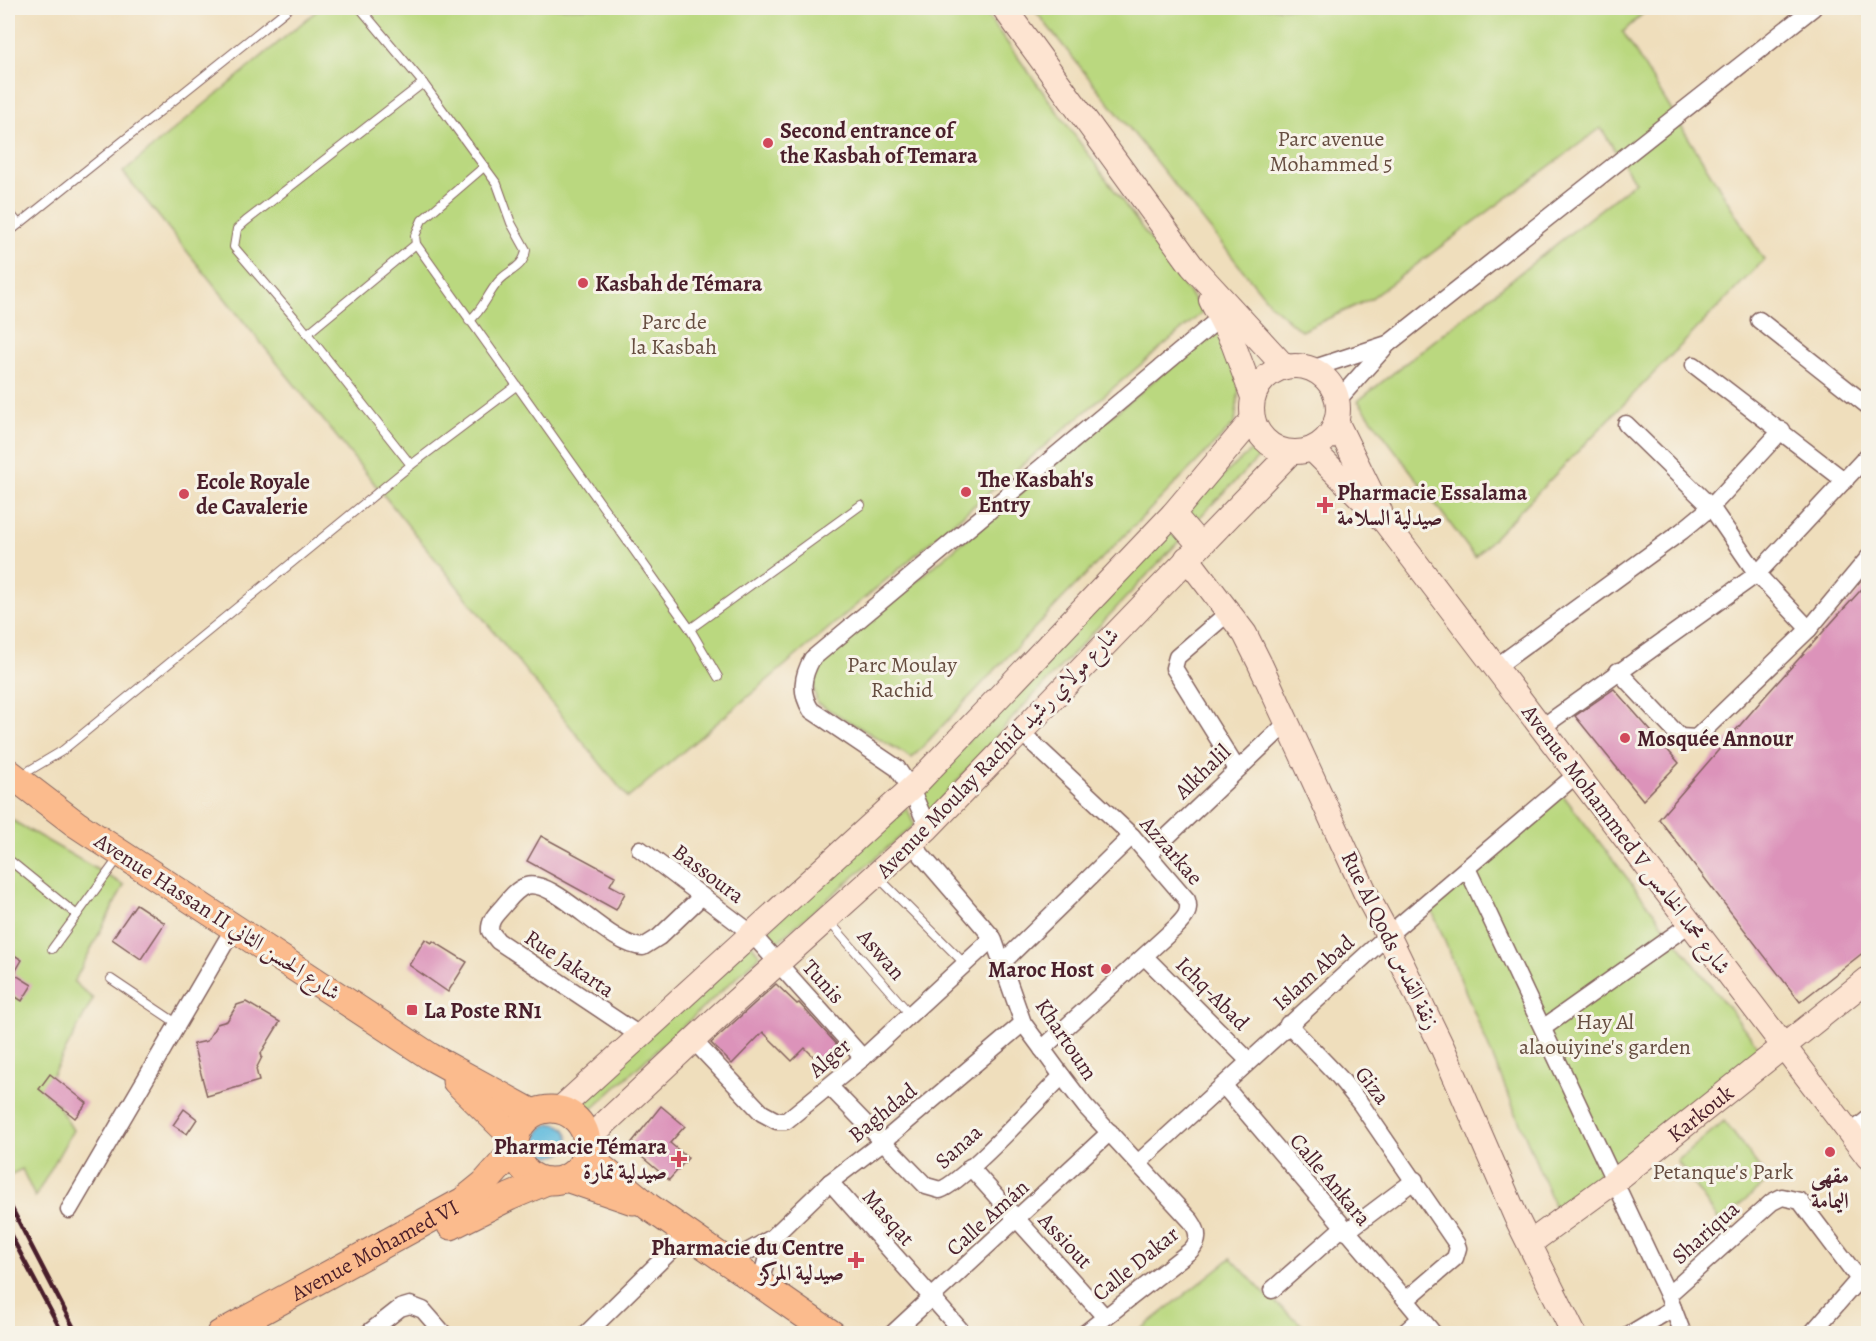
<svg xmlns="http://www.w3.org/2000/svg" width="1876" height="1341" viewBox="0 0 1876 1341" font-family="Alegreya,Amiri,serif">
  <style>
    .green { fill: #bad87f; stroke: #827c55; stroke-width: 1.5 }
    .water { fill: #5fbadd; stroke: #546c84; stroke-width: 1.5 }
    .building { fill: #dc93ba }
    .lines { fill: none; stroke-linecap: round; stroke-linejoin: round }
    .lane-casing { stroke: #84625e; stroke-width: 10 }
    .street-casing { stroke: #84625e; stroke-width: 19 }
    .secondary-casing { stroke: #84625e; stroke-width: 26 }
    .primary-casing { stroke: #84625e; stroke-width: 29 }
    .lane { stroke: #fff; stroke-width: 8 }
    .street { stroke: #fff; stroke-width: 16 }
    .secondary { stroke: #fde4d1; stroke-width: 24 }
    .primary { stroke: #fbbb8d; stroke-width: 27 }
    .rail { stroke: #4a1f2b; stroke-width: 4.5 }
    .poi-dot { fill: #d1495b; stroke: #f7f3e8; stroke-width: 2 }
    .labels { text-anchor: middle; stroke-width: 6; stroke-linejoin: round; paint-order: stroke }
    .poi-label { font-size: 22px; font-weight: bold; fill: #4a1f2b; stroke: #f7f3e8; text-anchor: start }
    .park-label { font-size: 22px; fill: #664d40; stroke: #f7f3e8 }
    .street-label { font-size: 22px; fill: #4a1f2b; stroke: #f7f3e8 }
  </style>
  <rect width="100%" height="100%" fill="#f7f3e8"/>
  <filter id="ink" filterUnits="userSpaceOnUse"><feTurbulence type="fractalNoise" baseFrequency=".0167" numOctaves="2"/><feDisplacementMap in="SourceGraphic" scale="12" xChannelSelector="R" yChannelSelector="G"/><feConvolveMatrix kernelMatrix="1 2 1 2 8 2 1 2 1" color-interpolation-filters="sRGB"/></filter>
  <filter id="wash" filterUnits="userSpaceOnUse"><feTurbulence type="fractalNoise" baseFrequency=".008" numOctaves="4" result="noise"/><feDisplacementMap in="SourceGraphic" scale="24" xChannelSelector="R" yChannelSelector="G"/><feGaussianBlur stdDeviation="1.35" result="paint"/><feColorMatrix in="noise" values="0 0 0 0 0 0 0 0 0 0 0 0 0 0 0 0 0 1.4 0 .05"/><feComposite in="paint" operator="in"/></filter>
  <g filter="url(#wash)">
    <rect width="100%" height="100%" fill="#efdebc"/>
    <g class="green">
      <polygon points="320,8 982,8 1203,312 628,798 123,172"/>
      <polygon points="1033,8 1649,8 1623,32 1764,260 1475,557 1358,401 1635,182 1601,128 1370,299 1301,331 1270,304"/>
      <polygon points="1217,327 1241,372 1235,423 1063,598 912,758 817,703 810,671"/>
      <polygon points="1255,447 1261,455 1192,525 1185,510"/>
      <polygon points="1173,524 1183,537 1016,714 927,815 920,791"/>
      <polygon points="1562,794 1761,1050 1660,1135 1556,1210 1431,908"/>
      <polygon points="907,808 914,825 776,943 766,931"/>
      <polygon points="8,818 124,885 74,982 93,999 46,1087 73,1130 35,1197 22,1169 10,1175 8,1169"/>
      <polygon points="750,942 760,956 591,1110 580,1097"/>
      <polygon points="1724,1121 1769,1180 1720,1222 1677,1161"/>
      <polygon points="1231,1258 1265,1294 1312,1333 1135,1334"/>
    </g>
    <circle class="water" cx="553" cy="1140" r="16"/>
    <g id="blocks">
      <g class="building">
        <polygon points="1869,581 1869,948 1800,1002 1659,819 1767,694"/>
        <polygon points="1614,689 1679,763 1643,800 1575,716"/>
        <polygon points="541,836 615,876 610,885 625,893 616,910 527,861"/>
        <polygon points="136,904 165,923 141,959 112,939"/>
        <polygon points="425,939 432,943 433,941 467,962 448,992 409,965"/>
        <polygon points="8,951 22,960 14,974 32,985 22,1001 8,992"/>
        <polygon points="776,984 797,1004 799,1003 840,1048 822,1065 805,1048 792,1061 763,1032 732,1064 711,1043"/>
        <polygon points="246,1002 280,1022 261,1053 262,1057 256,1069 259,1081 207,1096 193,1044 207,1041 217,1024 227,1021 237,1005"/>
        <polygon points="50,1074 87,1103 75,1118 39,1089"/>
        <polygon points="661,1106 685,1126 670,1143 688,1158 669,1180 629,1146"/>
        <polygon points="184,1109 197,1119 187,1134 173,1125"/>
      </g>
    </g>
  </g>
  <g filter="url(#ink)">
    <use href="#blocks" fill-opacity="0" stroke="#84625e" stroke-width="1.5"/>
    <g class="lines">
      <defs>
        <g id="lane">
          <path d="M360 8 423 83 497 184 511 223 526 250C524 268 508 270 498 282 487 295 483 310 469 321"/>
          <polyline points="485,166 422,220 415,236 416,244 690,629 718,677"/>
          <polyline points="8,211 19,224"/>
          <polyline points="8,233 289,8"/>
          <polyline points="307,334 416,244"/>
          <polyline points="411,465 294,317 234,247 237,229 246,221 423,83"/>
          <polyline points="690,629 861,505"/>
          <polyline points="20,776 62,751 411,465 516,386"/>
          <polyline points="8,859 77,915"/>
          <polyline points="877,876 964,963"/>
          <polyline points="828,920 909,1013"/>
          <polyline points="52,949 120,856"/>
          <polyline points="111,979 178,1024"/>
        </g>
        <g id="street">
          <polyline points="1759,320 1868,406"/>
          <polyline points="1694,365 1845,481"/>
          <polyline points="1311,369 1387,344"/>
          <polyline points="1337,401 1388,344 1813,8"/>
          <polyline points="1626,424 1711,507 1757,574 1809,629"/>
          <polyline points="1229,612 1177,657 1174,668 1237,769"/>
          <polyline points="1496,667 1682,531 1711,507 1782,430"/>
          <polyline points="1618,671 1680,737 1696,738 1809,629 1868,558"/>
          <polyline points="1541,728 1757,574 1868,455"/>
          <path d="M1021 732 1132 836 1187 900C1191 912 1184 919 1176 927L1042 1049"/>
          <path d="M928 828 911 789 897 768 811 710C800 692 802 677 812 659L1221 317"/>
          <path d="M912 844 993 938 1023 1023 1062 1076 1085 1106 1191 1221C1199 1232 1200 1241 1190 1251L1084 1334"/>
          <polyline points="640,849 751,933 863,1058"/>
          <polyline points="1149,854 1288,722"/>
          <polyline points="1467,868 1668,1295 1683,1334"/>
          <polyline points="1145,957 1249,1061"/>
          <polyline points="1002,963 1132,836"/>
          <polyline points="1288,1024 1339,1077 1360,1103 1456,1243 1458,1248 1455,1258 1406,1300 1434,1334"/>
          <polyline points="1543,1028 1691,923"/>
          <path d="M639 1035 498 941 490 931C489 919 498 913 505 904 511 897 517 889 526 886 555 877 608 946 643 947L659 937 701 897"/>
          <polyline points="693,1040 762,1113 777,1121 786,1121 863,1058 993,938"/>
          <polyline points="1224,1086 1406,1300"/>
          <path d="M830 1087 926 1186 940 1190C964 1182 1039 1099 1062 1076"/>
          <polyline points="1851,1133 1868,1119"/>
          <polyline points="1138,1163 1388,935 1577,774"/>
          <polyline points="970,1167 1105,1317"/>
          <polyline points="830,1182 964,1334"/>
          <polyline points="69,1210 235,926"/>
          <polyline points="1346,1232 1415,1180"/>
          <polyline points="729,1262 772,1238 830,1182 884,1141 1023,1023"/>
          <polyline points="760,1284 772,1238"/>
          <polyline points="1272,1290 1342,1228"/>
          <polyline points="1668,1295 1772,1202 1782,1197 1800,1201 1868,1291"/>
          <polyline points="367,1334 400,1308 410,1305 423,1310 444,1334"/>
          <polyline points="586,1334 688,1234"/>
          <polyline points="892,1334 1110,1132"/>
          <polyline points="1403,1334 1421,1318"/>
          <polyline points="1630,1334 1673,1308"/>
          <polyline points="1811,1334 1859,1279"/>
        </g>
        <g id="secondary">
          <polyline points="1004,8 1192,266 1285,367"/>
          <polyline points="1211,300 1233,343 1253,397"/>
          <circle cx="1295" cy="409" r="43"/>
          <polyline points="1336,421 1380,511"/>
          <polyline points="1312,449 1385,522 1868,1157"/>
          <polyline points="1173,514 1200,545"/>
          <polyline points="1187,558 1245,634 1260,664 1366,894 1388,935 1443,1049 1516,1217 1574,1334"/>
          <polyline points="560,1109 917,783 1173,514 1253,419"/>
          <polyline points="587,1140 718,1017 928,828 1291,452"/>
          <path id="s1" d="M1530 1243 1615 1181 1868 979"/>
        </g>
        <g id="primary">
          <polyline points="8,772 76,824 431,1057 533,1113"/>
          <polyline points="456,1081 515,1139"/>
          <circle cx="551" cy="1145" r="36"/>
          <polyline points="586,1155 649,1207 832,1334"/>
          <polyline points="566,1178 633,1201"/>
          <polyline points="451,1226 509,1197 547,1181"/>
          <path id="s2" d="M220 1334 463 1201 484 1184 515 1149"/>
        </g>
      </defs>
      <use href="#lane" class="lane-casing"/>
      <use href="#street" class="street-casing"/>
      <use href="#secondary" class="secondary-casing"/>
      <use href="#primary" class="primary-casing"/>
      <use href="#lane" class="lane"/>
      <use href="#street" class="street"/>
      <use href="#secondary" class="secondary"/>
      <use href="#primary" class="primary"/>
      <g class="rail">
        <polyline points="8,1201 77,1334"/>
        <polyline points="8,1230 63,1334"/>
      </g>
    </g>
  </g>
  <g class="poi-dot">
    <circle cx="768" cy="143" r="6"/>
    <circle cx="583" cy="283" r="6"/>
    <circle cx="966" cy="492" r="6"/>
    <circle cx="184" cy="494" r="6"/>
    <path d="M1322 496h6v6h6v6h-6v6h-6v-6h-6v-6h6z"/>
    <circle cx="1625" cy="738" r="6"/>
    <circle cx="1106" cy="969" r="6"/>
    <rect x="406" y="1004" width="12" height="12" rx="3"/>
    <circle cx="1830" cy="1152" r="6"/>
    <path d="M676 1150h6v6h6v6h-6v6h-6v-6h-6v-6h6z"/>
    <path d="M853 1251h6v6h6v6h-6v6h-6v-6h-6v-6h6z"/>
  </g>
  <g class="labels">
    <g class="poi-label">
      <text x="780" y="138">Second entrance of<tspan x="780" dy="25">the Kasbah of Temara</tspan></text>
      <text x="595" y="291">Kasbah de Témara</text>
      <text x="978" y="487">The Kasbah's<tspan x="978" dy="25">Entry</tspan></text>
      <text x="196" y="489">Ecole Royale<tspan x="196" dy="25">de Cavalerie</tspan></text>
      <text x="1337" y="500">Pharmacie Essalama<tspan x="1337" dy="25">صيدلية السلامة</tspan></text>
      <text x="1637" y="746">Mosquée Annour</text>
      <text x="1094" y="977" text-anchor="end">Maroc Host</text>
      <text x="424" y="1018">La Poste RN1</text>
      <text x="667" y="1154" text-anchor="end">Pharmacie Témara<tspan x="667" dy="25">صيدلية تمارة</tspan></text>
      <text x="1830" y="1183" text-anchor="middle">مقهى<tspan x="1830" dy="25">اليمامة</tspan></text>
      <text x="844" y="1255" text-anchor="end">Pharmacie du Centre<tspan x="844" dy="25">صيدلية المركز</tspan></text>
    </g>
    <g class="park-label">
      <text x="1331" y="146">Parc avenue<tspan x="1331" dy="25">Mohammed 5</tspan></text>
      <text x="674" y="329">Parc de<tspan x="674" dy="25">la Kasbah</tspan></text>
      <text x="902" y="672">Parc Moulay<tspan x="902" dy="25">Rachid</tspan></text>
      <text x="1605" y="1029">Hay Al<tspan x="1605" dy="25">alaouiyine's garden</tspan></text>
      <text x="1723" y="1179">Petanque's Park</text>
    </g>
    <g class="street-label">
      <text transform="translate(997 752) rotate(-46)" y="8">Avenue Moulay Rachid شارع مولاي رشيد</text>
      <text transform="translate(1202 771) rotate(-44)" y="8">Alkhalil</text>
      <text transform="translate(1627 839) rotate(53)" y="8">Avenue Mohammed V شارع محمد الخامس</text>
      <text transform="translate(1172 850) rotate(49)" y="8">Azzarkae</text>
      <text transform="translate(709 873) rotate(37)" y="8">Bassoura</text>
      <text transform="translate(218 916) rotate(33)" y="8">Avenue Hassan II شارع الحسن الثاني</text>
      <text transform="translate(1391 940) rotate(64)" y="8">Rue Al Qods زنقة القدس</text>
      <text transform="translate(882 954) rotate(49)" y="8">Aswan</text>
      <text transform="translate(570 963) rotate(34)" y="8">Rue Jakarta</text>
      <text transform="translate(1313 972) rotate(-42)" y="8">Islam Abad</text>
      <text transform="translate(824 981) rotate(48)" y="8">Tunis</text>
      <text transform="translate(1213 993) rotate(45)" y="8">Ichq-Abad</text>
      <text transform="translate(1067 1039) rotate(56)" y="8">Khartoum</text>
      <text transform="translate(829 1057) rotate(-41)" y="8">Alger</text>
      <text transform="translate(1373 1085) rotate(52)" y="8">Giza</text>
      <text transform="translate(882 1112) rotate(-39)" y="8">Baghdad</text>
      <text dy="8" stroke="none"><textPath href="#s1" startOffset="214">Karkouk</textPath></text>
      <text transform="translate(958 1146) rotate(-42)" y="8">Sanaa</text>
      <text transform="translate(1331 1179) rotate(50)" y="8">Calle Ankara</text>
      <text transform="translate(889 1217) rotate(49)" y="8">Masqat</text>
      <text transform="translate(987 1217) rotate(-42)" y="8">Calle Amán</text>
      <text transform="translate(1705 1232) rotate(-42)" y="8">Shariqua</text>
      <text transform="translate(1066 1240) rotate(47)" y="8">Assiout</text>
      <text dy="8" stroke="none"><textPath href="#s2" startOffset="176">Avenue Mohamed VI</textPath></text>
      <text transform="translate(1135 1263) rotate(-39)" y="8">Calle Dakar</text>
    </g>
  </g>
  <rect width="1876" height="1341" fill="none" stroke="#f7f3e8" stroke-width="30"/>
</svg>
